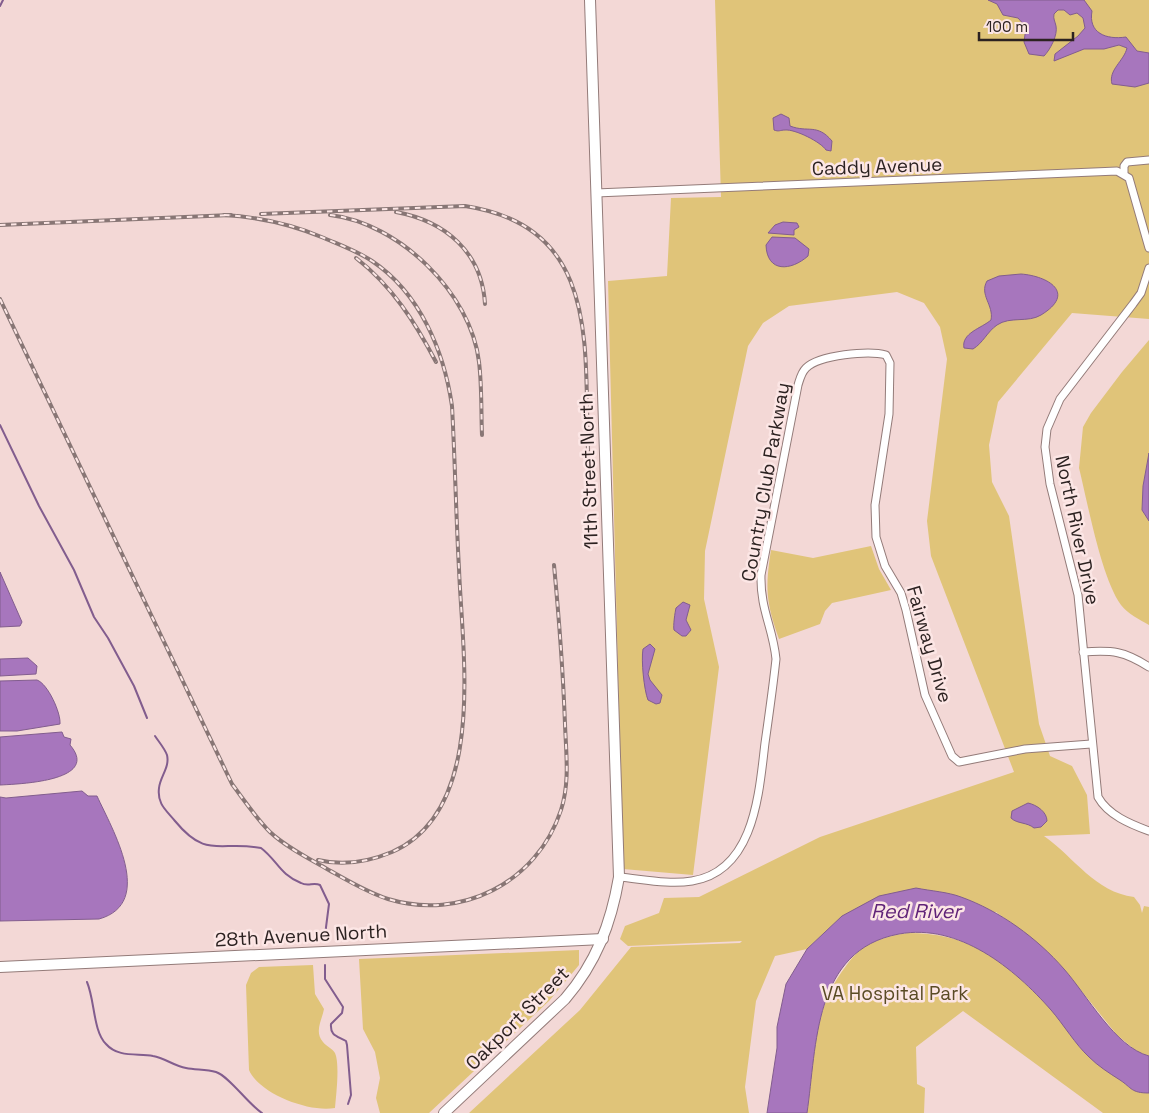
<svg xmlns="http://www.w3.org/2000/svg" width="1149" height="1113" viewBox="0 0 1149 1113" font-family="'Space Grotesk',sans-serif">
  <style>
    .green { fill: #e0c479 }
    .water { fill: #a776bd; stroke: #825d8e }
    .lines { fill: none; stroke-linecap: round; stroke-linejoin: round }
    .stream { stroke: #825d8e; stroke-width: 2 }
    .street-casing { stroke: #937b79; stroke-width: 9 }
    .secondary-casing { stroke: #937b79; stroke-width: 12 }
    .street { stroke: #fff; stroke-width: 7 }
    .secondary { stroke: #fff; stroke-width: 10 }
    .rail-casing { stroke: #887675; stroke-width: 4 }
    .rail { stroke: #fce6e5; stroke-width: 2; stroke-dasharray: 5.5; stroke-linecap: butt }
    .labels { text-anchor: middle; stroke-width: 5; stroke-linejoin: round; paint-order: stroke }
    .street-label { font-size: 19px; fill: #2c2221; stroke: #fce6e5 }
    .park-label { font-size: 19px; fill: #5a4b25; stroke: #fce6e5 }
    .water-label { font-size: 20px; font-style: italic; fill: #602278; stroke: #fce6e5 }
  </style>
  <rect width="100%" height="100%" fill="#f3d8d6"/>
  <g class="green">
    <path d="M715 0H1149V319L1072 313 998 402 989 445 992 482 1009 516 1039 724 1050 756 1072 766 1087 795 1090 834 1044 836C1075 858 1095 892 1134 897L1140 905 1142 913 1144 906 1149 907V1056L1140 1054 1117 1035 1063 968 1026 935 996 912 842 916 807 949 775 956 756 1001 745 1087 749 1113H469L580 1010 631 947 740 943 742 941 628 946 620 939 625 926 659 913 664 898 699 897 820 837 1014 772 931 556 927 521 947 359 940 327 924 303 897 292 789 306 763 323 748 346 705 551 704 599 719 667 693 875 623 869 608 281 667 276 671 198 721 197Z"/>
    <path d="M1149 340V453L1143 486 1142 510 1149 521V625C1140 620 1128 614 1121 605 1101 577 1088 504 1079 468L1083 427 1091 413 1122 372Z"/>
    <path d="M871 546 879 569 891 590 832 603 825 611 820 624 779 639C766 602 765 588 771 550L813 558Z"/>
    <path d="M908 933C935 933 960 938 985 952 1009 966 1032 989 1051 1009 1064 1024 1074 1043 1089 1057 1099 1067 1113 1072 1123 1082 1131 1089 1137 1093 1149 1093V1113H1103L963 1011 916 1047 917 1084 925 1088 924 1113H807C814 1061 812 1009 846 966 851 959 859 949 868 945 880 938 894 935 908 933Z"/>
    <polygon points="579,950 579,965 549,1001 429,1113 380,1113 376,1098 380,1078 375,1052 363,1029 359,959"/>
    <path d="M313 965 315 994 324 1009C322 1020 314 1032 323 1042 326 1046 332 1048 335 1053 340 1064 336 1096 335 1108 310 1113 259 1094 249 1070L246 985 251 973 259 967Z"/>
  </g>
  <g class="water">
    <path d="M988 0H1084L1092 11C1088 33 1106 40 1126 37L1137 51 1149 53V83L1135 87 1112 84C1108 70 1124 61 1127 48L1119 45 1104 49H1084L1054 61 1055 54 1078 36 1085 28 1083 18 1077 13 1070 15 1064 10H1058L1054 14C1053 19 1055 21 1056 26 1058 35 1050 50 1044 56L1029 54 1024 42 1026 27 1018 18 1003 15 997 4Z"/>
    <path d="M781 114 789 118 790 126C808 133 817 123 832 141L831 151 826 150C821 142 795 129 785 130 780 130 779 132 774 130L773 118Z"/>
    <polygon points="783,222 797,223 799,227 794,230 794,235 768,233 775,225"/>
    <path d="M772 237 795 238 809 249 808 256C791 271 767 273 766 245Z"/>
    <path d="M1021 274C1048 276 1077 293 1041 315 1028 323 1010 316 997 325 987 332 983 343 973 349L964 348C961 333 982 328 991 320 994 305 979 295 987 281L999 276Z"/>
    <polygon points="1149,453 1149,521 1142,510 1143,486"/>
    <polygon points="0,572 22,622 20,626 0,627"/>
    <path d="M683 602 690 605 686 620 691 630 686 636H682L674 630C673 626 675 612 676 608Z"/>
    <path d="M650 644 655 649 648 674 650 680 662 695 660 703 656 704 648 700C644 690 641 660 643 649Z"/>
    <polygon points="28,658 37,666 36,674 0,676 0,659"/>
    <path d="M37 680C48 684 61 713 60 724L17 731H0V681Z"/>
    <path d="M62 732 64 737 71 739 70 745C101 781 20 784 0 785V737Z"/>
    <path d="M82 791 88 796H97C112 829 156 903 99 919L0 921V797L6 798Z"/>
    <path d="M1028 803C1037 805 1047 812 1047 821L1041 827 1034 828C1027 822 1017 824 1011 818L1012 811Z"/>
    <path d="M916 888C931 891 948 892 961 897 1000 911 1037 938 1064 969 1087 995 1115 1047 1149 1056V1093C1131 1093 1132 1088 1120 1080 1109 1073 1098 1066 1089 1057 1075 1044 1064 1025 1051 1010 1014 968 959 923 899 934 813 950 817 1045 807 1113H767L777 1048V1027L786 984 807 949 842 916 879 896Z"/>
  </g>
  <g class="lines">
    <g class="stream">
      <polyline points="0,6 3,0"/>
      <polyline points="0,425 39,506 74,570 94,617 108,638 134,686 147,718"/>
      <path d="M155 736C159 742 165 749 167 755 170 767 160 777 159 788 157 804 166 810 175 821 207 860 220 840 261 848 277 860 280 875 301 883 308 887 313 882 320 885L329 904 325 935"/>
      <path d="M325 965V979L343 1007 342 1013 331 1024C330 1036 337 1036 346 1041L347 1045 351 1095 348 1104"/>
      <path d="M87 982C95 1001 93 1031 106 1044 118 1058 138 1053 153 1056 165 1058 174 1066 186 1068 196 1070 206 1069 216 1072 230 1077 247 1103 262 1113"/>
    </g>
    <defs>
      <g id="street">
        <polyline points="1124,173 1124,166 1127,162 1149,160"/>
        <polyline points="596,193 1117,171 1129,178 1149,248"/>
        <path d="M1149 268 1141 293 1133 304 1060 399 1047 429 1045 447 1050 484 1078 595 1098 797C1108 815 1130 824 1149 831"/>
        <path d="M1083 652C1113 650 1124 651 1149 667"/>
        <path d="M619 877C642 879 669 885 692 881 755 871 759 792 765 743 769 715 773 687 776 659 773 628 760 609 761 575L798 385C800 379 801 373 806 368 819 355 869 350 886 355L890 363 889 414 875 505 876 537 885 566 901 593 906 610 925 695 952 756 959 762 1025 749 1091 744"/>
      </g>
      <g id="secondary">
        <polyline points="0,967 603,939"/>
        <path d="M444 1113 565 999C596 963 611 924 619 877L590 0"/>
      </g>
    </defs>
    <use href="#street" class="street-casing"/>
    <use href="#secondary" class="secondary-casing"/>
    <use href="#street" class="street"/>
    <use href="#secondary" class="secondary"/>
    <defs>
      <g id="rail">
        <path d="M396 212C445 221 482 252 485 304"/>
        <path d="M261 214 465 206C601 227 584 346 588 451"/>
        <path d="M224 215C260 217 291 224 324 238 340 245 357 251 372 261 420 293 444 351 452 406 455 460 456 515 459 569 462 652 488 810 392 852 368 862 343 866 318 860"/>
        <path d="M330 215C399 223 471 293 479 362 482 386 481 411 482 435"/>
        <polyline points="0,225 231,215"/>
        <path d="M356 258C392 286 415 322 436 362"/>
        <path d="M0 299 232 784C244 800 256 818 270 832 286 847 308 858 327 869 347 880 366 892 388 899 461 921 537 883 561 810 570 782 566 753 565 724 563 671 559 618 554 565"/>
      </g>
    </defs>
    <use href="#rail" class="rail-casing"/>
    <use href="#rail" class="rail"/>
  </g>
  <g class="labels">
    <g class="street-label">
      <text transform="translate(877 166) rotate(-2)" y="7">Caddy Avenue</text>
      <text transform="translate(588 471) rotate(-92)" y="7">11th Street North</text>
      <text transform="translate(765 482) rotate(-80)" y="7">Country Club Parkway</text>
      <text transform="translate(1078 530) rotate(78)" y="7">North River Drive</text>
      <text transform="translate(930 644) rotate(74)" y="7">Fairway Drive</text>
      <text transform="translate(301 935) rotate(-3)" y="7">28th Avenue North</text>
      <text transform="translate(517 1018) rotate(-45)" y="7">Oakport Street</text>
    </g>
    <g class="park-label">
      <text x="895" y="1000">VA Hospital Park</text>
    </g>
    <g class="water-label">
      <text x="916" y="918">Red River</text>
    </g>
  </g>
  <path d="M979 32v8h94v-8" fill="none" stroke="#2c2221" stroke-width="2.5"/>
  <text x="986" y="32" font-size="15" fill="#2c2221" stroke="#fce6e5" stroke-width="4" paint-order="stroke">100 m</text>
</svg>
